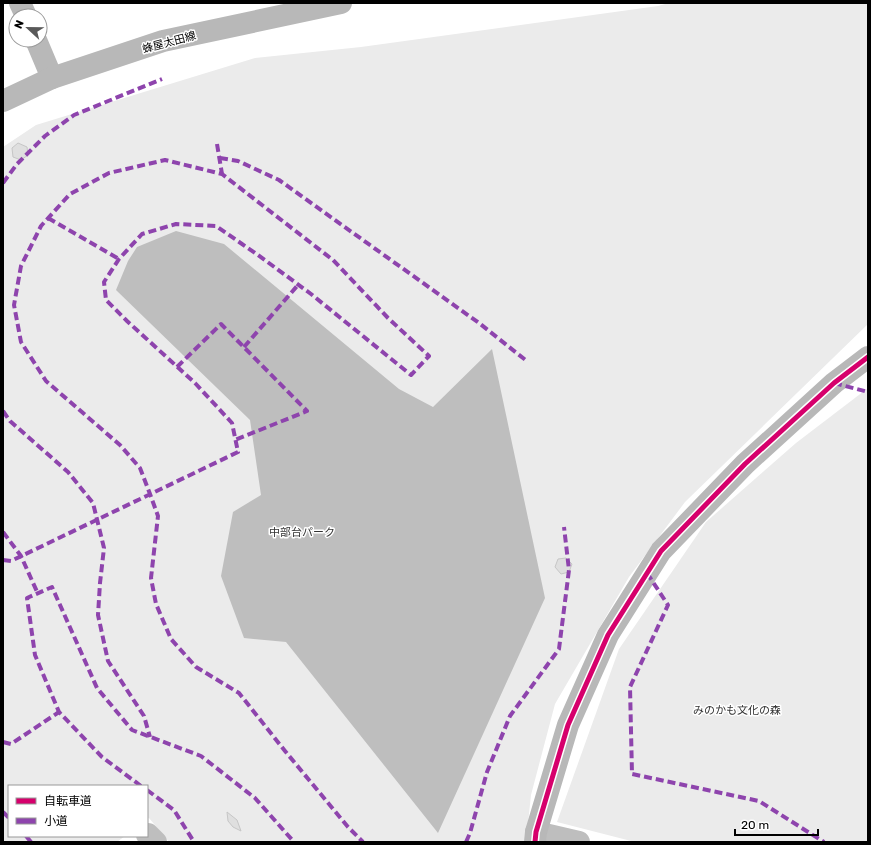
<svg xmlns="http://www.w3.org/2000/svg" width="871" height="845" viewBox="0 0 871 845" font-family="Rubik,'Noto Sans JP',sans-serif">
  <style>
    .green { fill: #ebebeb }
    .water { fill: #bebebe }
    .building { fill: #dfdfdf; stroke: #c6c6c6 }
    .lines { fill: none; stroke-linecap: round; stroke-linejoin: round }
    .street { stroke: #bebebe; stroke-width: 22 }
    .secondary { stroke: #b8b8b8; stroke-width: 22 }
    .quiet { stroke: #8e44ad; stroke-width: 4; stroke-dasharray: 8 4; stroke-linecap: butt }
    .cycleway-casing { stroke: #fff; stroke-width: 8 }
    .cycleway { stroke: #d6006c; stroke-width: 5 }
    .labels { text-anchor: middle; stroke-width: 3; stroke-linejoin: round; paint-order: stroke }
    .street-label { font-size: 11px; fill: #000; stroke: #fff }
    .park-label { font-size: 11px; fill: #323232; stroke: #fff }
  </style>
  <rect width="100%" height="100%" fill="#fff"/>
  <g class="green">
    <polygon points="669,3 868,3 868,324 685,502 629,577 555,704 531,795 526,842 169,842 149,818 147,819 147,786 9,786 9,836 125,836 117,842 5,842 3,840 3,147 36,125 255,58 361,47 658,6"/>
    <polygon points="868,388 868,842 635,842 557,822 619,649 706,522 796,443"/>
  </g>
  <polygon class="water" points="176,231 224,244 399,389 433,407 492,349 545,598 438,833 286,642 244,638 221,576 233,512 261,495 250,420 116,290 128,261 137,247"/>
  <g class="building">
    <polygon points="18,143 27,147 28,155 21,160 13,157 12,148"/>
    <polygon points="566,558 572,564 569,572 561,574 555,567 558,559"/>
    <polygon points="227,812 237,820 241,831 233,827 228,821"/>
  </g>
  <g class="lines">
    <g class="street">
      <polyline points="536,832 579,842"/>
      <polyline points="147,835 148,834 156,842"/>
    </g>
    <g class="secondary">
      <polyline points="20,3 26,16"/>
      <polyline points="36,40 52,78"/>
      <polyline points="3,101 52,78 163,41 341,3"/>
      <polyline points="535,842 536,832 568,725 608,635 661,551 745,464 834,383 868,357"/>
    </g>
    <g class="quiet">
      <polyline points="217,144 222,174"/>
      <polyline points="220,158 238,161 279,180 479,323 528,362"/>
      <polyline points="3,183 17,164 45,136 74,115 162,79"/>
      <polyline points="48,218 119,259"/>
      <polyline points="244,347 298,285"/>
      <polyline points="177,367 221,324 307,411 235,440"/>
      <polyline points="834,383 868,392"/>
      <polyline points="3,411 10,421 68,472 93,503 104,548 100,583 98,615 108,661 144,716 150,737"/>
      <polyline points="3,532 21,556 38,594"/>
      <polyline points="3,560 11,561 238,452 232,423 195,383 127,321 106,300 104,282 119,259 142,234 176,224 216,226 258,255 311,294 411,375 429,356 388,318 333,260 222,174 165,160 109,173 70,194 41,226 21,266 14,305 21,342 46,381 120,445 140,468 150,494 158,516 151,578 156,604 171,639 196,667 239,693 285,751 348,827 363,842"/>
      <polyline points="647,573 668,605 630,687 632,774 759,801 824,842"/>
      <polyline points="3,742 11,744 59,712"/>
      <polyline points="141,786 102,757 59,712 35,655 27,598 52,587 97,688 132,730 201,756 255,798 294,842"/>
      <polyline points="147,790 174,810 194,842"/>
      <polyline points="3,812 9,818"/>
      <polyline points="26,836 31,842"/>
      <polyline points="466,842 470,833 487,772 510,716 559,649 569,570 564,527"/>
    </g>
    <defs>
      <polyline id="cycleway" points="535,842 536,832 568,725 608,635 661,551 745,464 834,383 868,357"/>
    </defs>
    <use href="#cycleway" class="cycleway-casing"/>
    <use href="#cycleway" class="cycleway"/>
  </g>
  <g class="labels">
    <g class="street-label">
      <text transform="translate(169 42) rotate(-15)" y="4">蜂屋太田線</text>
    </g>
    <g class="park-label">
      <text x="302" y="536">中部台パーク</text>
      <text x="737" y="714">みのかも文化の森</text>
    </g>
  </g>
  <rect width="871" height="845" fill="none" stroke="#000000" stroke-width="8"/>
  <rect x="8" y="785" width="140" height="52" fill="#ffffff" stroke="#999999"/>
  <rect x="16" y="798" width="20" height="6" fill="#d6006c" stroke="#999999"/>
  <text x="44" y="805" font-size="12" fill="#000000">自転車道</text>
  <rect x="16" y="818" width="20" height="6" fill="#8e44ad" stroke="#999999"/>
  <text x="44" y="825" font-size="12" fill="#000000">小道</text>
  <g transform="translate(28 28) rotate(292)"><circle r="19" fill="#ffffff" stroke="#999999"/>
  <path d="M0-3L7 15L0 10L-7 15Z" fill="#595959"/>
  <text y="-6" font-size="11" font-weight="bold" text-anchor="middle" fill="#000000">N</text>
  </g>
  <path d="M735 829v6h83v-6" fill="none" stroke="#000000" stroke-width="2"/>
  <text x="741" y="829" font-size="12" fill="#000000" stroke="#ffffff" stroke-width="3" paint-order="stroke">20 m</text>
</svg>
